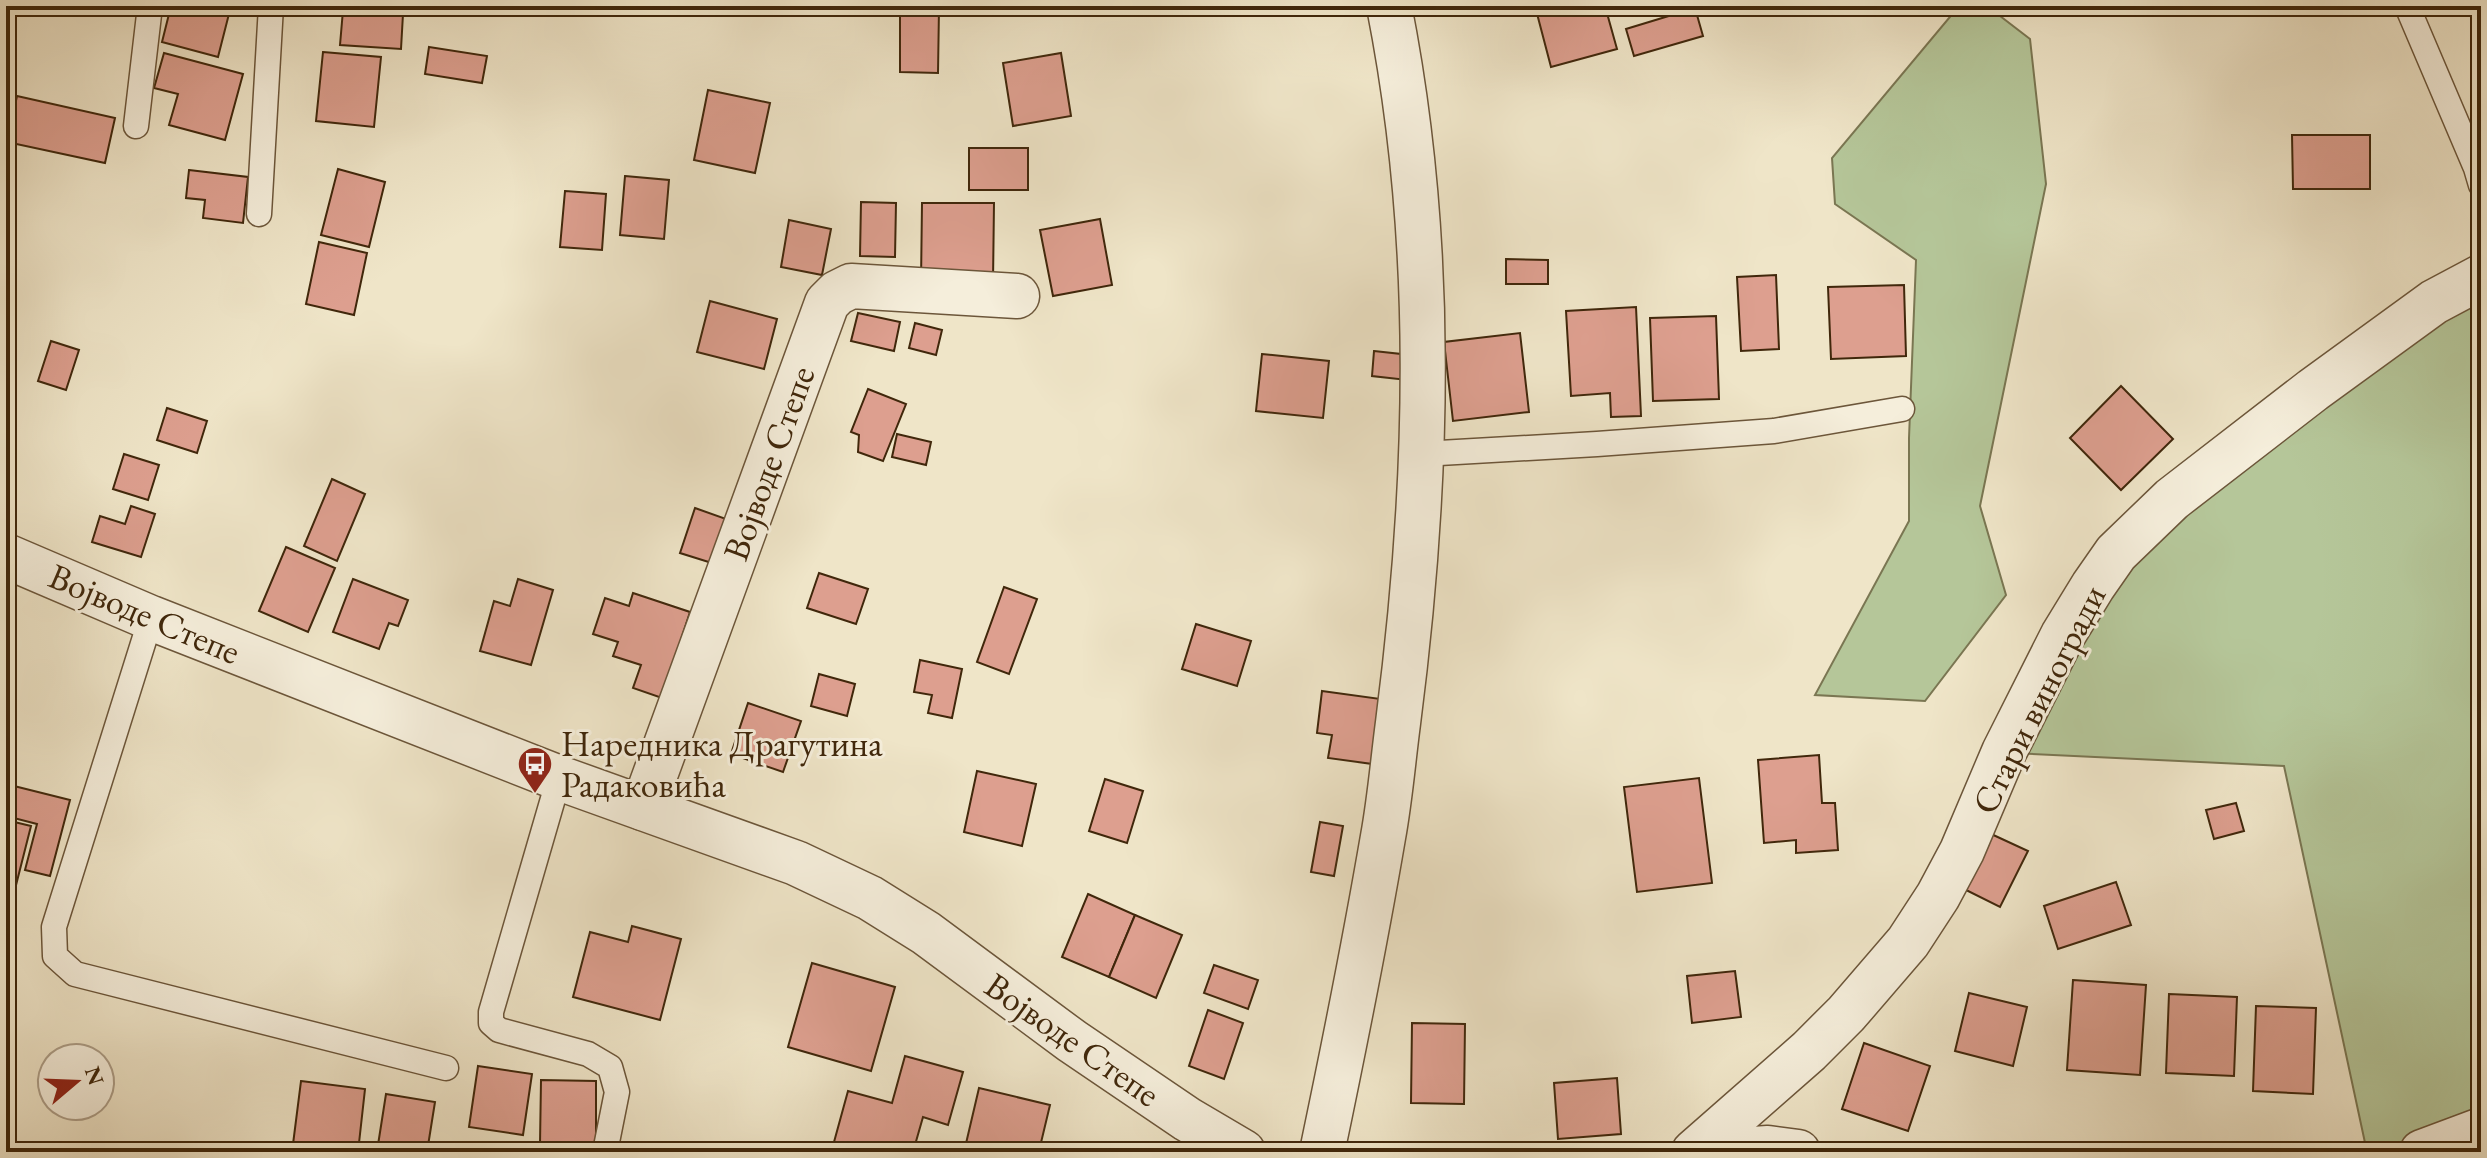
<svg xmlns="http://www.w3.org/2000/svg" width="2487" height="1158" viewBox="0 0 2487 1158" font-family="'EB Garamond',serif">
  <style>
    .green { fill: #b5c699; stroke: #7a7652; stroke-width: 2 }
    .building { fill: #dd9f8f; stroke: #40270b; stroke-width: 2 }
    .lines { fill: none; stroke-linecap: round; stroke-linejoin: round }
    .service-casing { stroke: #6c563a; stroke-width: 27 }
    .minor-casing { stroke: #6c563a; stroke-width: 47 }
    .tertiary-casing { stroke: #6c563a; stroke-width: 47 }
    .service { stroke: #f5eedb; stroke-width: 24 }
    .minor { stroke: #f5eedb; stroke-width: 44 }
    .tertiary { stroke: #f5eedb; stroke-width: 44 }
    .labels { text-anchor: middle; stroke-width: 6; stroke-linejoin: round; paint-order: stroke }
    .street-label { font-size: 36px; fill: #40270b; stroke: #f5eedb }
    .poi-label { font-size: 36px; fill: #40270b; stroke: #f5eedb; text-anchor: start }
  </style>
  <rect width="100%" height="100%" fill="#efe5c8"/>
  <filter id="stains"><feTurbulence type="fractalNoise" baseFrequency=".0025" numOctaves="4"/><feColorMatrix values="0 0 0 0 .2 0 0 0 0 .09 0 0 0 0 .02 0 0 0 .5 -.17"/></filter>
  <radialGradient id="worn" r=".72"><stop offset=".6" stop-color="#630" stop-opacity="0"/><stop offset="1" stop-color="#630" stop-opacity=".3"/></radialGradient>
  <g class="green">
    <polygon points="1959,6 1987,6 2030,39 2046,184 1980,506 2006,595 1925,701 1815,695 1909,521 1909,438 1916,260 1835,204 1832,158"/>
    <polygon points="2481,261 2481,1152 2367,1152 2284,766 2011,753 2115,569"/>
  </g>
  <g class="building">
    <polygon points="171,6 231,6 218,57 162,42"/>
    <polygon points="900,6 970,6 970,9 939,8 938,73 900,72"/>
    <polygon points="1003,6 1063,6 1063,8 1003,7"/>
    <polygon points="1535,6 1605,6 1617,49 1551,67"/>
    <polygon points="1695,8 1703,36 1634,56 1626,29"/>
    <polygon points="343,10 403,14 401,49 340,45"/>
    <polygon points="429,47 487,56 482,83 425,74"/>
    <polygon points="323,52 381,57 374,127 316,121"/>
    <polygon points="164,53 243,74 225,140 169,125 178,94 154,88"/>
    <polygon points="1061,53 1071,116 1013,126 1003,63"/>
    <polygon points="708,90 770,103 755,173 694,160"/>
    <polygon points="17,96 115,118 105,163 7,142"/>
    <polygon points="2292,135 2370,135 2370,189 2293,189"/>
    <rect x="969" y="148" width="59" height="42"/>
    <polygon points="338,169 385,182 369,247 321,235"/>
    <polygon points="189,170 248,177 243,223 203,218 205,200 186,198"/>
    <polygon points="625,176 669,180 664,239 620,235"/>
    <polygon points="565,191 606,194 602,250 560,247"/>
    <polygon points="861,202 896,203 895,257 860,256"/>
    <polygon points="922,203 994,203 993,282 921,282"/>
    <polygon points="1100,219 1112,285 1053,296 1040,230"/>
    <polygon points="789,220 831,229 822,275 781,267"/>
    <polygon points="319,242 367,253 354,315 306,304"/>
    <polygon points="1506,259 1548,260 1548,284 1506,284"/>
    <polygon points="1776,275 1779,349 1741,351 1737,277"/>
    <polygon points="1904,285 1906,356 1831,359 1828,287"/>
    <polygon points="710,301 777,319 764,369 697,352"/>
    <polygon points="1636,307 1641,416 1611,417 1610,393 1571,396 1566,311"/>
    <polygon points="858,313 900,322 894,351 851,341"/>
    <polygon points="1716,316 1719,399 1653,401 1650,318"/>
    <polygon points="915,323 942,330 936,355 909,348"/>
    <polygon points="1520,333 1529,412 1453,421 1444,342"/>
    <polygon points="51,341 79,350 66,390 38,381"/>
    <polygon points="1374,351 1410,355 1407,380 1372,376"/>
    <polygon points="1262,354 1329,361 1323,418 1256,411"/>
    <polygon points="2121,386 2173,439 2121,490 2070,438"/>
    <polygon points="868,389 906,404 883,461 858,452 859,435 851,432"/>
    <polygon points="167,408 207,421 197,453 157,440"/>
    <polygon points="897,434 931,442 926,465 892,457"/>
    <polygon points="124,454 159,465 148,500 113,489"/>
    <polygon points="332,479 365,494 337,561 304,546"/>
    <polygon points="131,506 155,514 141,557 92,542 100,516 125,524"/>
    <polygon points="695,508 729,520 715,564 680,553"/>
    <polygon points="286,547 335,568 308,632 259,611"/>
    <polygon points="819,573 868,589 856,624 807,608"/>
    <polygon points="353,579 408,600 398,626 389,623 379,649 333,632"/>
    <polygon points="518,579 553,590 531,665 480,651 494,601 510,606"/>
    <polygon points="1004,587 1037,599 1009,674 977,662"/>
    <polygon points="633,593 690,612 662,698 633,688 641,665 613,656 618,642 593,634 605,598 629,606"/>
    <polygon points="1196,624 1251,641 1237,686 1182,669"/>
    <polygon points="920,660 962,669 952,718 928,713 932,695 914,692"/>
    <polygon points="819,674 855,684 847,716 811,706"/>
    <polygon points="1322,691 1388,700 1380,765 1328,758 1332,735 1317,733"/>
    <polygon points="748,703 801,721 783,772 731,754"/>
    <polygon points="1819,755 1822,803 1835,803 1838,850 1796,853 1796,840 1764,843 1758,760"/>
    <polygon points="977,771 1036,784 1022,846 964,832"/>
    <polygon points="1699,778 1712,883 1637,892 1624,787"/>
    <polygon points="1105,779 1143,791 1127,843 1089,831"/>
    <polygon points="6,784 70,800 50,876 25,870 37,824 6,816"/>
    <polygon points="2236,803 2244,831 2214,839 2206,810"/>
    <polygon points="6,820 31,826 13,897 6,895"/>
    <polygon points="1320,822 1343,826 1334,876 1311,872"/>
    <polygon points="1989,833 2028,851 2000,907 1962,888"/>
    <polygon points="2116,882 2131,925 2058,949 2044,906"/>
    <polygon points="1088,894 1135,915 1109,977 1062,957"/>
    <polygon points="1135,915 1182,935 1156,998 1109,977"/>
    <polygon points="632,926 681,939 660,1020 573,997 590,932 628,942"/>
    <polygon points="812,963 895,987 871,1071 788,1047"/>
    <polygon points="1214,965 1258,980 1248,1009 1204,993"/>
    <polygon points="1735,971 1741,1017 1692,1023 1687,976"/>
    <polygon points="2073,980 2146,985 2140,1075 2067,1070"/>
    <polygon points="1969,993 2027,1007 2013,1066 1955,1051"/>
    <polygon points="2169,994 2237,997 2234,1076 2166,1073"/>
    <polygon points="2256,1006 2316,1008 2313,1094 2253,1091"/>
    <polygon points="1208,1010 1243,1023 1224,1079 1189,1066"/>
    <polygon points="1412,1023 1465,1024 1464,1104 1411,1103"/>
    <polygon points="1864,1043 1930,1066 1908,1131 1842,1109"/>
    <polygon points="905,1056 963,1072 948,1125 923,1117 913,1152 871,1152 834,1142 848,1091 892,1103"/>
    <polygon points="478,1066 532,1074 523,1135 469,1127"/>
    <polygon points="1617,1078 1621,1134 1558,1139 1554,1083"/>
    <polygon points="541,1080 596,1081 596,1144 540,1144"/>
    <polygon points="301,1081 365,1089 358,1152 292,1152"/>
    <polygon points="979,1088 1050,1105 1039,1151 1013,1144 1011,1152 964,1152"/>
    <polygon points="386,1094 435,1102 427,1152 378,1145"/>
  </g>
  <g class="lines">
    <defs>
      <g id="service">
        <polyline points="2407,6 2476,168 2481,185"/>
        <polyline points="136,126 150,6"/>
        <polyline points="259,214 271,6"/>
        <polyline points="1422,454 1597,444 1774,431 1902,409"/>
        <polyline points="151,618 54,927 55,956 75,974 446,1068"/>
        <polyline points="559,778 491,1012 491,1023 499,1030 588,1054 610,1067 617,1092 605,1152"/>
      </g>
      <g id="minor">
        <polyline points="643,808 827,303 837,293 851,286 1017,296"/>
        <path d="M1322 1152C1344 1047 1365 942 1383 837 1390 799 1393 761 1398 723 1429 483 1436 244 1389 6"/>
        <polyline points="1694,1152 1809,1051 1846,1014 1908,942 1938,896 1962,851 2004,752 2063,635 2093,586 2116,553 2172,499 2313,390 2434,302 2481,277"/>
      </g>
      <g id="tertiary">
        <polyline points="6,556 151,618 559,778 796,863 870,898 926,933 1072,1041 1187,1119 1243,1152"/>
        <polyline points="1711,1152 1768,1148 1798,1152"/>
        <polyline points="2422,1152 2481,1130"/>
      </g>
    </defs>
    <use href="#service" class="service-casing"/>
    <use href="#minor" class="minor-casing"/>
    <use href="#tertiary" class="tertiary-casing"/>
    <use href="#service" class="service"/>
    <use href="#minor" class="minor"/>
    <use href="#tertiary" class="tertiary"/>
  </g>
  <defs>
    <symbol id="bus-pin" viewBox="-11 -11 22 30"><path d="M0 17L-7.5 6A9.5 9.5 0 1 1 7.5 6Z" fill="#8f2418" stroke="#f5eedb"/><path d="M-5-6H5V4H4V6H2V4H-2V6H-4V4H-5ZM-3.5-4V0h7V-4ZM-3.5 1.2v1.5H-2V1.2ZM2 1.2v1.5H3.5V1.2Z" fill="#fff"/></symbol>
  </defs>
  <g fill-rule="evenodd">
    <use href="#bus-pin" x="515" y="744" width="40" height="54"/>
  </g>
  <g class="labels">
    <g class="street-label">
      <text transform="translate(768 463) rotate(-70)" y="13">Војводе Степе</text>
      <text transform="translate(145 613) rotate(23)" y="13">Војводе Степе</text>
      <text transform="translate(2038 699) rotate(-63)" y="13">Стари виногради</text>
      <text transform="translate(1073 1039) rotate(35)" y="13">Војводе Степе</text>
    </g>
    <g class="poi-label">
      <text x="561" y="756">Наредника Драгутина<tspan x="561" dy="41">Радаковића</tspan></text>
    </g>
  </g>
  <rect width="2487" height="1158" fill="none" stroke="#efe5c8" stroke-width="32"/>
  <rect x="8" y="8" width="2471" height="1142" fill="none" stroke="#40270b" stroke-width="4"/>
  <rect x="16" y="16" width="2455" height="1126" fill="none" stroke="#40270b" stroke-width="2"/>
  <g transform="translate(76 1082) rotate(71)"><circle r="38" fill="#f5eedb" stroke="#ad9e88" stroke-width="2"/>
  <path d="M0-6L14 30L0 20L-14 30Z" fill="#8f2418"/>
  <text y="-12" font-size="22" font-weight="bold" text-anchor="middle" fill="#40270b">N</text>
  </g>
  <rect width="100%" height="100%" filter="url(#stains)"/>
  <rect width="100%" height="100%" fill="url(#worn)"/>
</svg>
